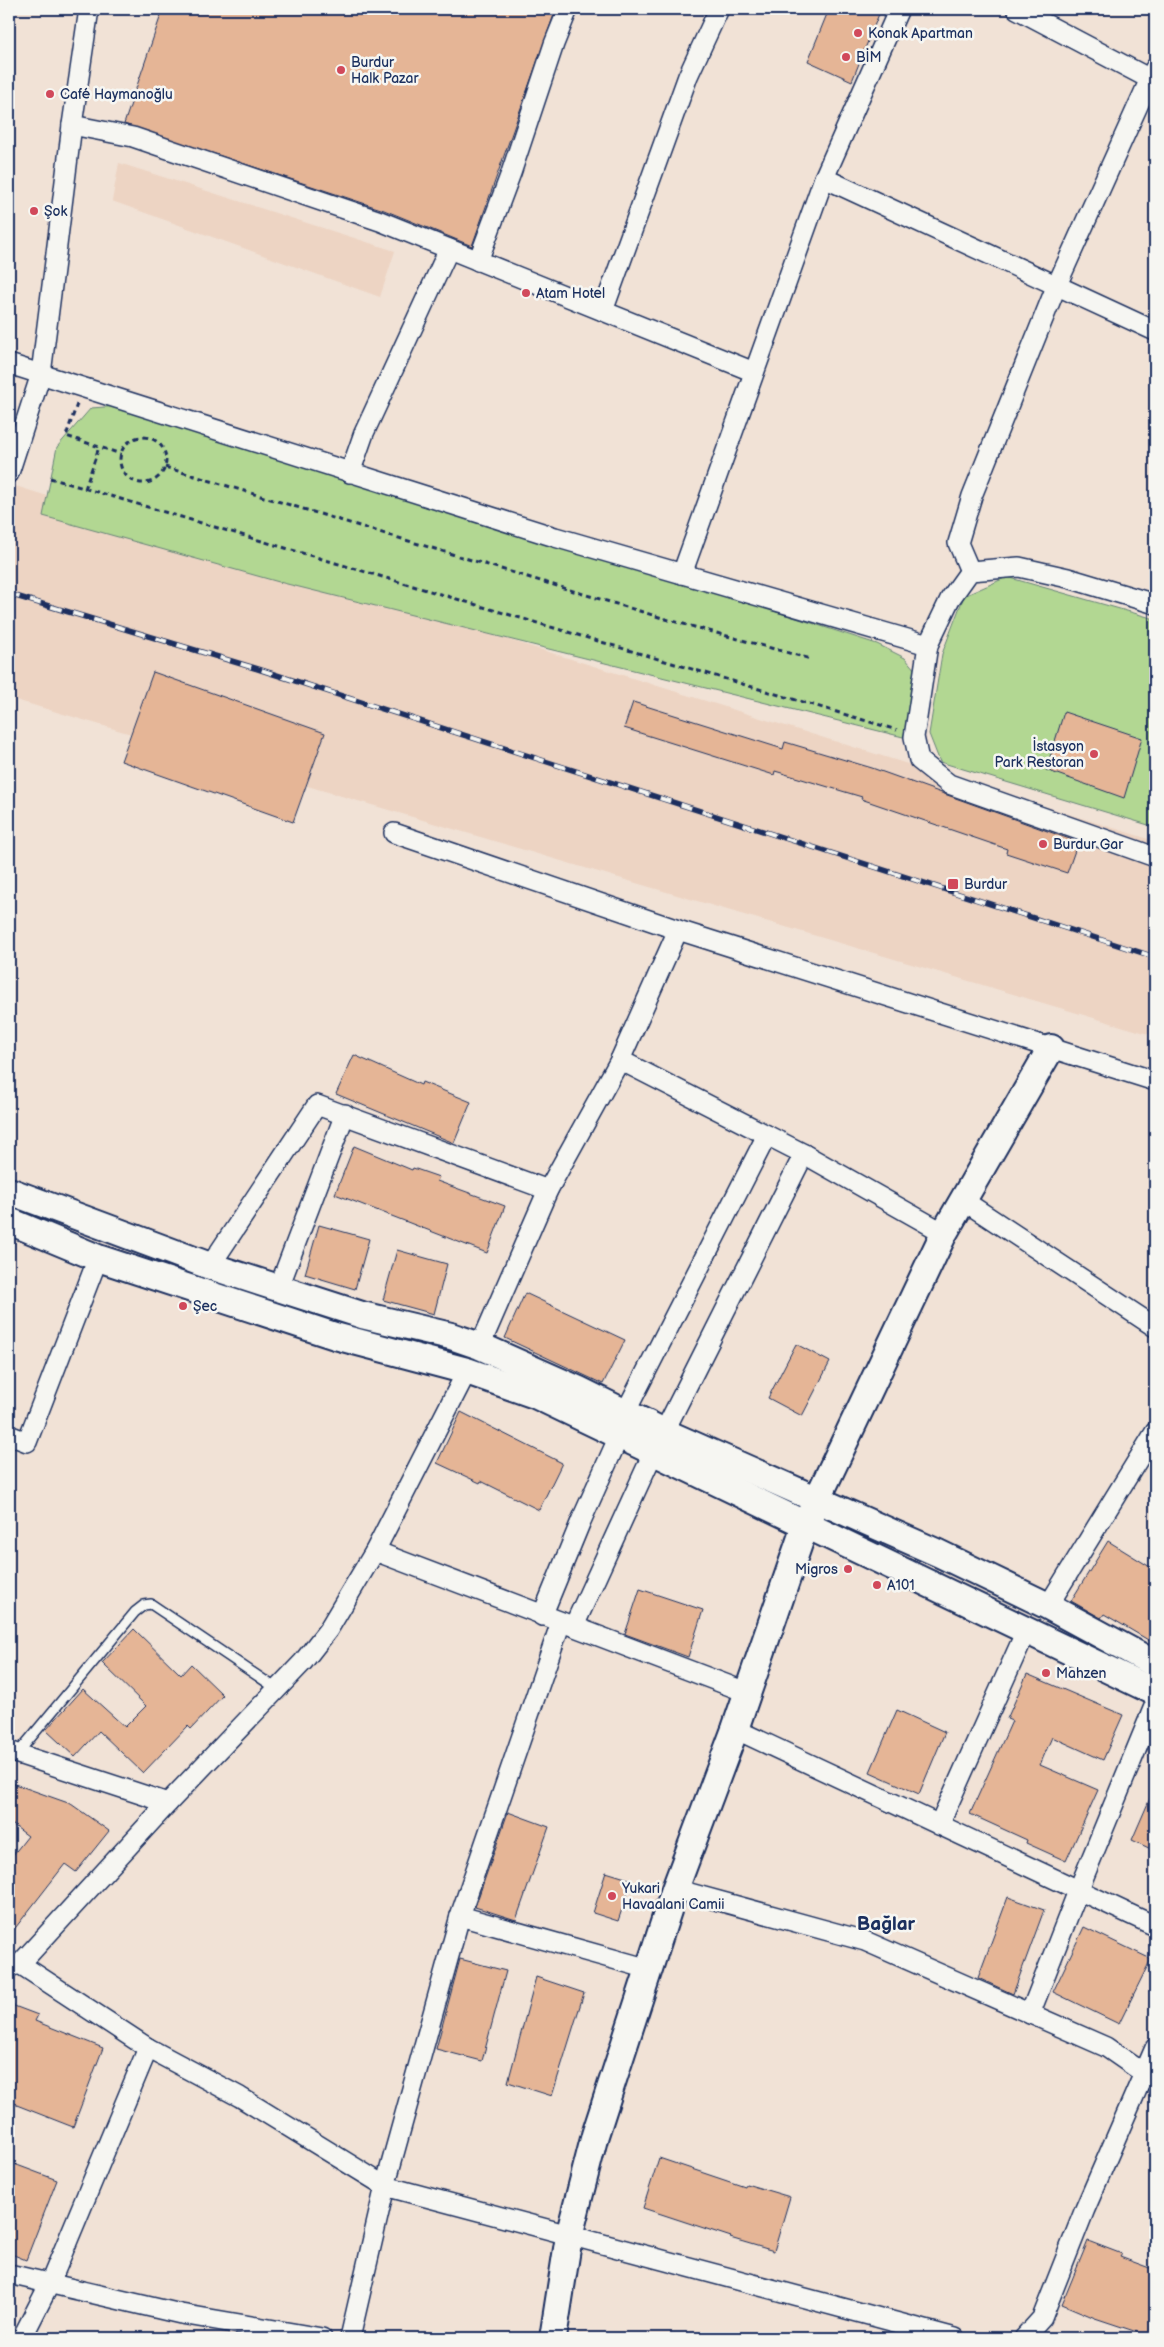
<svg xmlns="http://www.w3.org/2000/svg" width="1164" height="2347" viewBox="0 0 1164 2347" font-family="'Balsamiq Sans',sans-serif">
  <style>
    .built { fill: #edd4c3 }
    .green { fill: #b2d792; stroke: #668378 }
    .building { fill: #e5b596; stroke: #1b2f5e }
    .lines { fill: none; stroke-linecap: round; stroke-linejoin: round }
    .lane-casing { stroke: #1b2f5e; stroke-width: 12 }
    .street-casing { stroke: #1b2f5e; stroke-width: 22 }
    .secondary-casing { stroke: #1b2f5e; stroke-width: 30 }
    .path { stroke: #1b2f5e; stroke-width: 3; stroke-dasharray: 5 4; stroke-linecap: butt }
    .lane { stroke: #f6f6f2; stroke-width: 9 }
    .street { stroke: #f6f6f2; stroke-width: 19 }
    .secondary { stroke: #f6f6f2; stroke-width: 26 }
    .rail-casing { stroke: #1b2f5e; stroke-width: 5.5 }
    .rail { stroke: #f6f6f2; stroke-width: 4; stroke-dasharray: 11; stroke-linecap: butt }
    .poi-dot { fill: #d1495b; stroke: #f6f6f2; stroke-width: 2 }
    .labels { text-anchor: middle; stroke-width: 5; stroke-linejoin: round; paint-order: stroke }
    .poi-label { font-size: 14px; fill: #1b2f5e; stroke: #f6f6f2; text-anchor: start }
    .district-label { font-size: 19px; font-weight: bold; fill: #1b2f5e; stroke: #f6f6f2 }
  </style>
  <rect width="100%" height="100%" fill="#f1e2d6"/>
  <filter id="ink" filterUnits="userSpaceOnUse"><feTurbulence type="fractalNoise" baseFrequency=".02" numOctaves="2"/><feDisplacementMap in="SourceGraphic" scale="10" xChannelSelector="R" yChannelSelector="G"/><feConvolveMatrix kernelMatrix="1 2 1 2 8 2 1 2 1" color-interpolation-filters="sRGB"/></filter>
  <g filter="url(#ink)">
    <g class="built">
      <polygon points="119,163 395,251 380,297 112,201"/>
      <polygon points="9,484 1155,841 1155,1036 9,698"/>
    </g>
    <g class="green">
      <polygon points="132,405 877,644 905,658 920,676 918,698 903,737 279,582 43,516 57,447 91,408"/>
      <polygon points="1007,577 1155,619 1155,827 940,762 929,734 942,654 964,596"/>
    </g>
    <g class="building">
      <polygon points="163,9 556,9 472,246 384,210 124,124"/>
      <polygon points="829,9 881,9 852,81 808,61"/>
      <polygon points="153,672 325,733 293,822 121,761"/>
      <polygon points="633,702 783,749 785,742 872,768 1078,842 1067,873 1006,853 1007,849 861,799 862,797 775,771 774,775 624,728"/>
      <polygon points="1064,712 1142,738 1124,798 1046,770"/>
      <polygon points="354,1055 421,1085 422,1082 471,1102 454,1143 336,1094"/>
      <polygon points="354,1146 412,1170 413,1168 439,1177 437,1181 505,1206 487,1253 335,1194"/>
      <polygon points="319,1225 369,1239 355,1289 305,1274"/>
      <polygon points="397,1250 447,1264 434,1314 383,1300"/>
      <polygon points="525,1293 625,1340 603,1384 505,1338"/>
      <polygon points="796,1344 830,1362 802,1416 768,1398"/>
      <polygon points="461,1412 562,1463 539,1510 481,1481 480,1483 437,1463"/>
      <polygon points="1108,1541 1155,1570 1155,1644 1104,1614 1101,1618 1071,1601"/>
      <polygon points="640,1589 703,1610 688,1657 625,1634"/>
      <polygon points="134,1629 181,1675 191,1664 223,1695 191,1729 188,1726 143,1773 99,1731 75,1757 46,1730 83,1689 125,1727 146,1706 102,1663"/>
      <polygon points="1027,1674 1123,1715 1103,1760 1052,1737 1040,1765 1098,1790 1066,1861 1026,1843 1027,1840 970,1814 1012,1721 1007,1719"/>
      <polygon points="897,1710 945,1732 919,1794 870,1772"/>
      <polygon points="9,1782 71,1804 109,1831 76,1872 65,1864 9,1936 9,1860 28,1836 9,1822"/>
      <polygon points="1155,1787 1155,1851 1132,1840"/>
      <polygon points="508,1812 549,1827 516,1920 475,1907"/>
      <polygon points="606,1872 632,1880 618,1921 593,1913"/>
      <polygon points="1008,1897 1044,1910 1013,1994 978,1978"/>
      <polygon points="1084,1927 1151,1959 1119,2024 1053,1992"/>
      <polygon points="460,1959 506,1971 482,2061 436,2049"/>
      <polygon points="536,1977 584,1993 552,2096 508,2082"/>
      <polygon points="9,2004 38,2015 35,2021 103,2048 73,2127 9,2102"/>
      <polygon points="659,2158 745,2187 746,2184 790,2197 774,2251 730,2238 731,2237 643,2208"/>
      <polygon points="9,2162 57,2180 26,2260 9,2253"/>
      <polygon points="1088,2241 1122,2254 1120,2257 1155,2270 1155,2338 1095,2318 1062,2304"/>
    </g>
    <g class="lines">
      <defs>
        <polyline id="lane" points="18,1753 135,1612 144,1605 151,1604 277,1689"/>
        <g id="street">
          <polyline points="1017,9 1150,79"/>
          <polyline points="72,125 133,137 380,221 754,372"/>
          <polyline points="824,178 1155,331"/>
          <polyline points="478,261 511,173 554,44 568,9"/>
          <polyline points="603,311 688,76 719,9"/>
          <polyline points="9,364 555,537 928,645 914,737 919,760 949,784 1155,857"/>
          <polyline points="9,473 41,374 72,125 89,9"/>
          <polyline points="350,473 364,433 449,249"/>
          <polyline points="970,571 958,543 972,496 1056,287 1155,68"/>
          <polyline points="682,574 824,178 899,9"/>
          <polyline points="928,645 950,599 970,571 1019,567 1068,578 1155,604"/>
          <polyline points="394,833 678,930 1155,1081"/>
          <polyline points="678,930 620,1060 804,1154 944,1233"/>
          <polyline points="961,1199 1155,1327"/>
          <polyline points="210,1266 317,1105 548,1190"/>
          <polyline points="279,1287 345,1114"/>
          <polyline points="480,1346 548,1190 620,1060"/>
          <polyline points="625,1413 767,1135"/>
          <polyline points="664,1432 804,1154"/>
          <polyline points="9,1435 27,1442 98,1258"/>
          <polyline points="375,1551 746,1692"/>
          <polyline points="1048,1606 1155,1432"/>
          <polyline points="542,1616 581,1521 620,1434"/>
          <polyline points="574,1626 654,1451"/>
          <polyline points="735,1729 1155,1926"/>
          <polyline points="9,1751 168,1803"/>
          <polyline points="939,1825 1026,1631"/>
          <polyline points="675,1889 865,1941 1106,2047 1155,2081"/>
          <polyline points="460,1916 649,1969"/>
          <polyline points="20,1964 148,2048 50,2283 22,2338"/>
          <polyline points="9,1967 20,1964 168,1803 303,1662 328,1630 375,1551 467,1371"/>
          <polyline points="1030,2014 1078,1891 1155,1704"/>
          <polyline points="148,2048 240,2097 385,2186 955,2338"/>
          <polyline points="9,2274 181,2314 322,2338"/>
          <polyline points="350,2338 385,2186 460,1916 561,1622"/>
          <polyline points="1024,2338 1042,2318 1085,2209 1155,2048"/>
        </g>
        <g id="secondary">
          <polyline points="9,1191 210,1266 362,1315 451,1336 480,1346 579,1390 664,1432 938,1553 1048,1606 1155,1664"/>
          <polyline points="9,1221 98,1258 335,1336 467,1371 535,1395 1155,1692"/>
          <polyline points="553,2338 569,2236 595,2135 675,1889 735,1729 806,1523 944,1233 1051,1048"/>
        </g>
      </defs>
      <use href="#lane" class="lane-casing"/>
      <use href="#street" class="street-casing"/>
      <use href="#secondary" class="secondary-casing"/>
      <g class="path">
        <polyline points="77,404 66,436 121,454"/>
        <circle cx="143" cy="460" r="23"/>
        <polyline points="165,467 669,620 811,659"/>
        <polyline points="50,478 897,730"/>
        <polyline points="85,489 99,447"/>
      </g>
      <use href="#lane" class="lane"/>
      <use href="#street" class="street"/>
      <use href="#secondary" class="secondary"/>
      <defs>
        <polyline id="rail" points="9,594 258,669 1155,957"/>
      </defs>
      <use href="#rail" class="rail-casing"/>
      <use href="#rail" class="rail"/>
    </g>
  </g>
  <g class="poi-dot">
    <circle cx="858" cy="33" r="5"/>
    <circle cx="846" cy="57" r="5"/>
    <circle cx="341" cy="70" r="5"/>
    <circle cx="50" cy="94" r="5"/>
    <circle cx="34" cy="211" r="5"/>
    <circle cx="526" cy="293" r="5"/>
    <circle cx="1094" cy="754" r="5"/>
    <circle cx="1043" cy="844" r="5"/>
    <rect x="947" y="878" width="12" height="12" rx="2.5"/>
    <circle cx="183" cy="1306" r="5"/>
    <circle cx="848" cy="1569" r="5"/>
    <circle cx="877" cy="1585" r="5"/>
    <circle cx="1046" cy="1673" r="5"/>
    <circle cx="612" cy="1896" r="5"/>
  </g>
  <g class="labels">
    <g class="poi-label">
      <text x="868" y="38">Konak Apartman</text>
      <text x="856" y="62">BİM</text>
      <text x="351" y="67">Burdur<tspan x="351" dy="16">Halk Pazar</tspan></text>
      <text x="60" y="99">Café Haymanoğlu</text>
      <text x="44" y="216">Şok</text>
      <text x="536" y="298">Atam Hotel</text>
      <text x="1084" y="751" text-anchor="end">İstasyon<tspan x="1084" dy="16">Park Restoran</tspan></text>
      <text x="1053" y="849">Burdur Gar</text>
      <text x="964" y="889">Burdur</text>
      <text x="193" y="1311">Şec</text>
      <text x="838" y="1574" text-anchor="end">Migros</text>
      <text x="887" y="1590">A101</text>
      <text x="1056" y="1678">Mahzen</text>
      <text x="622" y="1893">Yukari<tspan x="622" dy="16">Havaalani Camii</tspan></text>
    </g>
    <g class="district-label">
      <text x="886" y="1930">Bağlar</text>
    </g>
  </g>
  <rect width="1164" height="2347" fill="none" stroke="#f6f6f2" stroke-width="30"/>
  <rect x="15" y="15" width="1134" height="2317" fill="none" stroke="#1b2f5e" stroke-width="2" filter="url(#ink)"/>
</svg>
